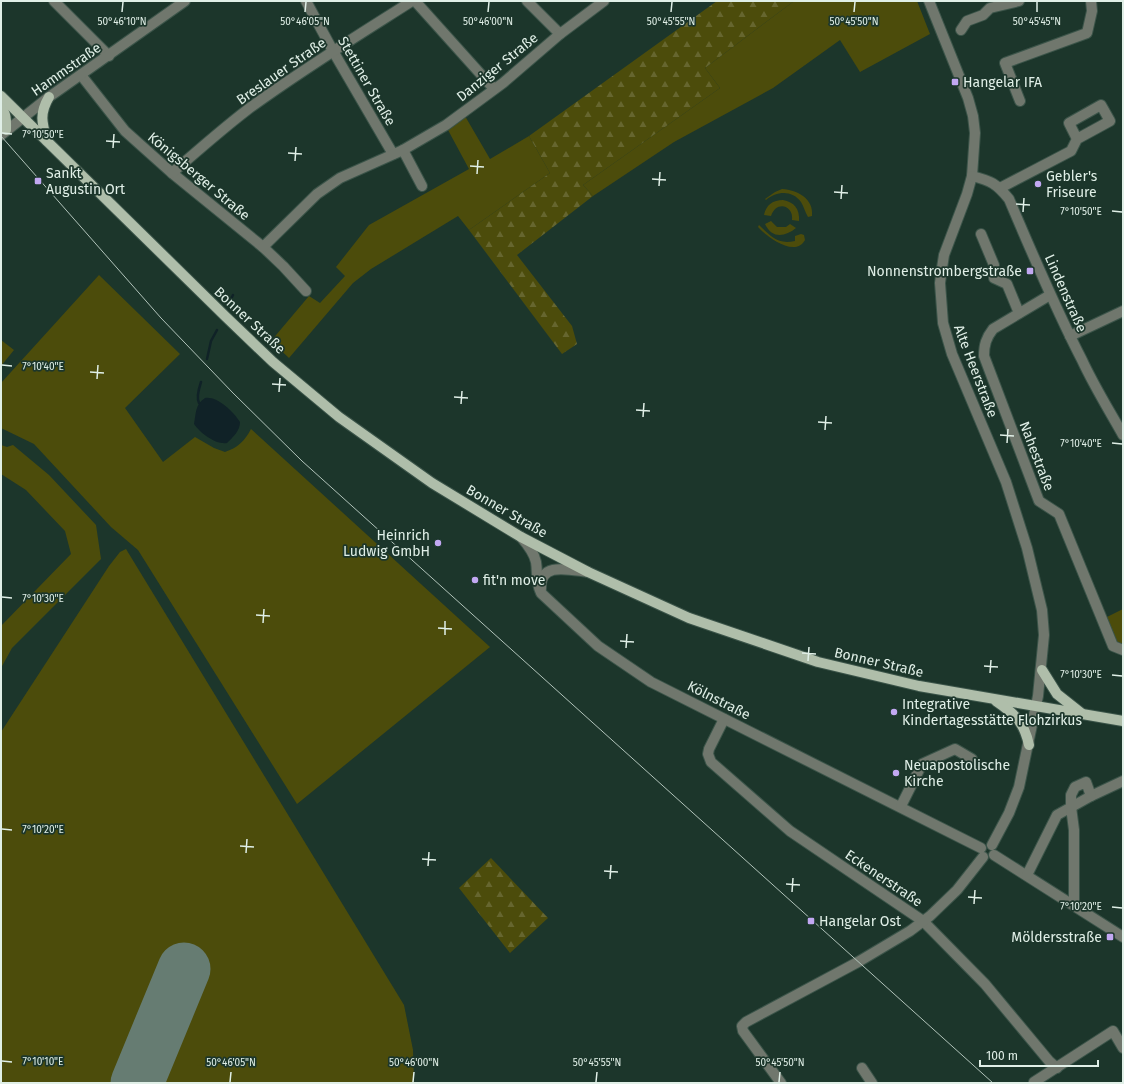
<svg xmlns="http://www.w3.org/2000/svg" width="1124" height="1084" viewBox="0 0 1124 1084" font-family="'Fira Sans',sans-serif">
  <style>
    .grass { fill: #4c4c0b }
    .forest { fill: url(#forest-firs) }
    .water { fill: #102227 }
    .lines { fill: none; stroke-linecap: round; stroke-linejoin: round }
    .stream { stroke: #102227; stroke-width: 2.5 }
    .runway { stroke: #667c72; stroke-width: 53 }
    .minor-casing { stroke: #3b5449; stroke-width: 12 }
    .major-casing { stroke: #3b5449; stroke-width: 12 }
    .minor { stroke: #70776d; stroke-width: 10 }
    .major { stroke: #afbeaa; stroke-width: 10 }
    .tram { stroke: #b1c3ba; stroke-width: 1 }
    .ticks { fill: none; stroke: #e0efe7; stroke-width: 1.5 }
    .poi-dot { fill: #c2a8f2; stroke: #1c362b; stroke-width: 1.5 }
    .labels { text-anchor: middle; stroke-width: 3.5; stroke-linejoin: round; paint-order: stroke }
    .street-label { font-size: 14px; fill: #e0efe7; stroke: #1c362b }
    .poi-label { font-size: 14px; fill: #e0efe7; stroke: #1c362b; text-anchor: start }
    .ticks-label { font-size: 10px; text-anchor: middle; fill: #e0efe7; stroke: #1c362b; stroke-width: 3.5; stroke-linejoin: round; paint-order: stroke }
  </style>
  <defs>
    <pattern id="forest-firs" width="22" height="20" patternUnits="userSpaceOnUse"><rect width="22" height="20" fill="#4c4c0b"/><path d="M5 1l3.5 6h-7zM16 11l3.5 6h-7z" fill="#66662f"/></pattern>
  </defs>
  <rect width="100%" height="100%" fill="#1c362b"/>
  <g class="grass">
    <polygon points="794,1 917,1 930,34 860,72 840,40 773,88 674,142 593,196 583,185 720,88 705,68"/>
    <polygon points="465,116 490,159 529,136 550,173 469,230 458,216 371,269 353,283 289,358 271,341 309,296 320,303 345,276 336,267 369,225 469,169 448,130"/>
    <path d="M782 189C798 190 814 199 812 216L808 217C805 212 804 207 801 202 792 190 777 191 766 200L765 199 775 192Z"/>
    <path d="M783 200C794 202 800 209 799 221L792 220C794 205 776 200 771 216L764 215C766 205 773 200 783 200Z"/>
    <path d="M771 221 777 227H786L790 224 796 228C785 237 772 239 765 224Z"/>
    <path d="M759 225C771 236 777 245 795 241V236L801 234 804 235 805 240C795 258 767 237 758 227Z"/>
    <path d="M99 275 180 354 125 408 163 462 195 437 214 448 225 452C237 448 245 441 251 429L490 647 297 804 138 550 111 527 34 444 1 428V383Z"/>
    <polygon points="1,340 14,350 1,366"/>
    <polygon points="1,445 7,447 13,445 49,475 96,525 101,559 12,648 1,668 1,626 71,554 65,531 26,490 1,474"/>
    <polygon points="126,549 404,1005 413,1050 414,1083 1,1083 1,732 109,566 120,552"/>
    <polygon points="1123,609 1123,647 1115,644 1105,618"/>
  </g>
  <g class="forest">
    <polygon points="717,1 794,1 705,68 720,88 583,185 593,196 517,255 572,326 577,344 562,354 469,230 550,173 529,136"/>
    <polygon points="491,858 548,918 510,953 459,888"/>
  </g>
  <path class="water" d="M205 398C217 396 233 411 240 422 240 431 233 437 227 443 216 445 200 433 194 424 196 414 195 404 205 398Z"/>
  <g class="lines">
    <g class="stream">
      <polyline points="231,299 233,295"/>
      <polyline points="207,359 211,341 217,330"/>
      <path d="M199 403C196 397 199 388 201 382"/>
    </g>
    <polyline class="runway" points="137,1083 184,969"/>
    <defs>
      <g id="minor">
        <polyline points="54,1 109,56"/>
        <polyline points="306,1 333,51 393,154"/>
        <polyline points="415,1 494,89"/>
        <polyline points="527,1 560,34"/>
        <polyline points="929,1 968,98 973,116 975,133 972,176 967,194 944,255 942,268 940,283 943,323 952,354 1006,482 1027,548 1042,610 1044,635 1038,696 1019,787 1009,813 992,845"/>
        <polyline points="961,30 967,21 983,15 990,8 1019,1"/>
        <polyline points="81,75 125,131 172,173 263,247 283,266 306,291"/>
        <polyline points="1020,101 1005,63 1087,33 1092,11 1091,1"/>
        <polyline points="1,135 49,97 185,1"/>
        <polyline points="403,150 422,186"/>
        <path d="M172 173C196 152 221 130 247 110 300 71 357 36 412 1"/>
        <path d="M972 176C991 181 996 183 1009 199 1032 253 1055 308 1082 360 1094 386 1109 410 1123 435"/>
        <polyline points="1000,188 1071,151 1077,139 1110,121 1101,105 1069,123 1077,139"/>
        <polyline points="981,234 994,265 994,278 1007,284 1019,313"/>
        <polyline points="263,247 317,194 340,178 403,150 446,125 503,83 560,34 604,1"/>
        <path d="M1050 295 993 329C986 338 984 345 984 356L1039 501 1059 514 1113 646 1123 650"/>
        <polyline points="1070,336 1123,311"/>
        <path d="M521 537C527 544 534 552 536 562 538 574 535 580 541 593L598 646 651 682 981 848"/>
        <path d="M541 589C539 561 570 570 588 572"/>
        <polyline points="724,719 709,749 708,754 711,762 790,831 923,921 985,984 1049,1061 1057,1068"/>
        <polyline points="901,806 922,764 955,749 972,759"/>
        <polyline points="994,855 1123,937"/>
        <polyline points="1027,875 1057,815 1091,796 1123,781"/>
        <polyline points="1074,905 1074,830 1071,807 1071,795 1075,787 1086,782 1091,796"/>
        <polyline points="862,1068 872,1083"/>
        <polyline points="1034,1082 1113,1031 1123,1048"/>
        <polyline points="781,1083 743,1031 742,1026 746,1022 858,962 910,931 930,916 957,890 983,857"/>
      </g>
      <g id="major">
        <polyline points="1,96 226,317 273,362 339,417 432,483 521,537 588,572 689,618 818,662 919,686 1123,721"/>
        <path d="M1 108C7 114 6 122 6 130"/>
        <path d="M47 141C42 123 39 114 49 97"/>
        <polyline points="1042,670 1057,694 1081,713"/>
        <path d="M996 701C1015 714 1024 722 1029 745"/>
      </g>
    </defs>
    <use href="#minor" class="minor-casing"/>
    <use href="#major" class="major-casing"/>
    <use href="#minor" class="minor"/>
    <use href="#major" class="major"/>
    <polyline class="tram" points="1,136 161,318 233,393 302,461 993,1083"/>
  </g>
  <path class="ticks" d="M122 12 123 2M305 12 306 2M488 12 489 2M671 12 672 2M854 12 855 2M1037 12V2M2 133 12 134M106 141 120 142M113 148 114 134M288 153 302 154M295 161 296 147M470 166 484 167M477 174 478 160M652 179 666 180M659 186 660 172M834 192 848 193M841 199 842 185M1016 204 1030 205M1112 211 1122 212M1023 212 1024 198M2 365 12 366M90 372 104 373M97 379 98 365M272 384 286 385M279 392 280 378M454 397 468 398M461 404 462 391M636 410 650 411M643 417 644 403M818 422 832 423M825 430 826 416M1000 435 1014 436M1007 443 1008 429M1112 443 1122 444M2 597 12 598M256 615 270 616M263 623 264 609M438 628 452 629M445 635V621M620 641 634 642M626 648 627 634M802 653 816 654M808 661 809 647M984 666 998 667M990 673 991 660M1112 675 1122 676M2 829 12 830M240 846 254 847M246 853 247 839M422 859 436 860M428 866 429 852M604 871 618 872M610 879 611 865M786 884 800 885M792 892 793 878M968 897 982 898M974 904 975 890M1112 907 1122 908M2 1061 12 1062M230 1082 231 1072M413 1082 414 1072M596 1082 597 1072M779 1082 780 1072"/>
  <g class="poi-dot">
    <rect x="951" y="78" width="8" height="8" rx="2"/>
    <rect x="34" y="177" width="8" height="8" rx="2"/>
    <circle cx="1038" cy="184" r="4"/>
    <rect x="1026" y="267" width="8" height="8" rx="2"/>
    <circle cx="438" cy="543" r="4"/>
    <circle cx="475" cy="580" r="4"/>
    <circle cx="894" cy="712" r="4"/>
    <circle cx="896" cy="773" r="4"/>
    <rect x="807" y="917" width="8" height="8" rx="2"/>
    <rect x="1106" y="933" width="8" height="8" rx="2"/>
  </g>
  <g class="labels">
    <g class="street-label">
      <text transform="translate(497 67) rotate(-39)" y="5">Danziger Straße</text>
      <text transform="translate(66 69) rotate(-35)" y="5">Hammstraße</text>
      <text transform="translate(281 71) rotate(-35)" y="5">Breslauer Straße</text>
      <text transform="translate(367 81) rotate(60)" y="5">Stettiner Straße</text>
      <text transform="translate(199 176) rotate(40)" y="5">Königsberger Straße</text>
      <text transform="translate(1066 293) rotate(66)" y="5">Lindenstraße</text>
      <text transform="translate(250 320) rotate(43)" y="5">Bonner Straße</text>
      <text transform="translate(976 371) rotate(69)" y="5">Alte Heerstraße</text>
      <text transform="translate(1037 456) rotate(69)" y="5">Nahestraße</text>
      <text transform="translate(507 511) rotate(30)" y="5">Bonner Straße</text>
      <text transform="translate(879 662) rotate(13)" y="5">Bonner Straße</text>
      <text transform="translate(719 700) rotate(27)" y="5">Kölnstraße</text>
      <text transform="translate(884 878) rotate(34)" y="5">Eckenerstraße</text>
    </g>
    <g class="poi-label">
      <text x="963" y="87">Hangelar IFA</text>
      <text x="46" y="178">Sankt<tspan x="46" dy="16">Augustin Ort</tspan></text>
      <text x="1046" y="181">Gebler's<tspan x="1046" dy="16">Friseure</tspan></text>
      <text x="1022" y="276" text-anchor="end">Nonnenstrombergstraße</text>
      <text x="430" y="540" text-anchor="end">Heinrich<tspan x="430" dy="16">Ludwig GmbH</tspan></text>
      <text x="483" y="585">fit'n move</text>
      <text x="902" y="709">Integrative<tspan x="902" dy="16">Kindertagesstätte Flohzirkus</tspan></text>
      <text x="904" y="770">Neuapostolische<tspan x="904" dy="16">Kirche</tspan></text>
      <text x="819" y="926">Hangelar Ost</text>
      <text x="1102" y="942" text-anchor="end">Möldersstraße</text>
    </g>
  </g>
  <g class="ticks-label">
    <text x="122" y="25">50°46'10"N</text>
    <text x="305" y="25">50°46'05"N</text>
    <text x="488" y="25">50°46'00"N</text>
    <text x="671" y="25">50°45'55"N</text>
    <text x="854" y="25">50°45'50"N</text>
    <text x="1037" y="25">50°45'45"N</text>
    <text x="43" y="138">7°10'50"E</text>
    <text x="1081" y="215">7°10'50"E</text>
    <text x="43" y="370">7°10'40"E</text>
    <text x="1081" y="447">7°10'40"E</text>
    <text x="43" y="602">7°10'30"E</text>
    <text x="1081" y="678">7°10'30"E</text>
    <text x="43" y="833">7°10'20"E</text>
    <text x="1081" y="910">7°10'20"E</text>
    <text x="43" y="1065">7°10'10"E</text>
    <text x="231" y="1066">50°46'05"N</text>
    <text x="414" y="1066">50°46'00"N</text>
    <text x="597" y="1066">50°45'55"N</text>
    <text x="780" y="1066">50°45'50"N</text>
  </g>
  <rect width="1124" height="1084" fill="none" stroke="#e0efe7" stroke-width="4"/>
  <path d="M980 1060v6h118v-6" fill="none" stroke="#e0efe7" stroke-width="2"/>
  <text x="986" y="1060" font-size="12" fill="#e0efe7" stroke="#1c362b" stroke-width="3" paint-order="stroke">100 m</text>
</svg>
